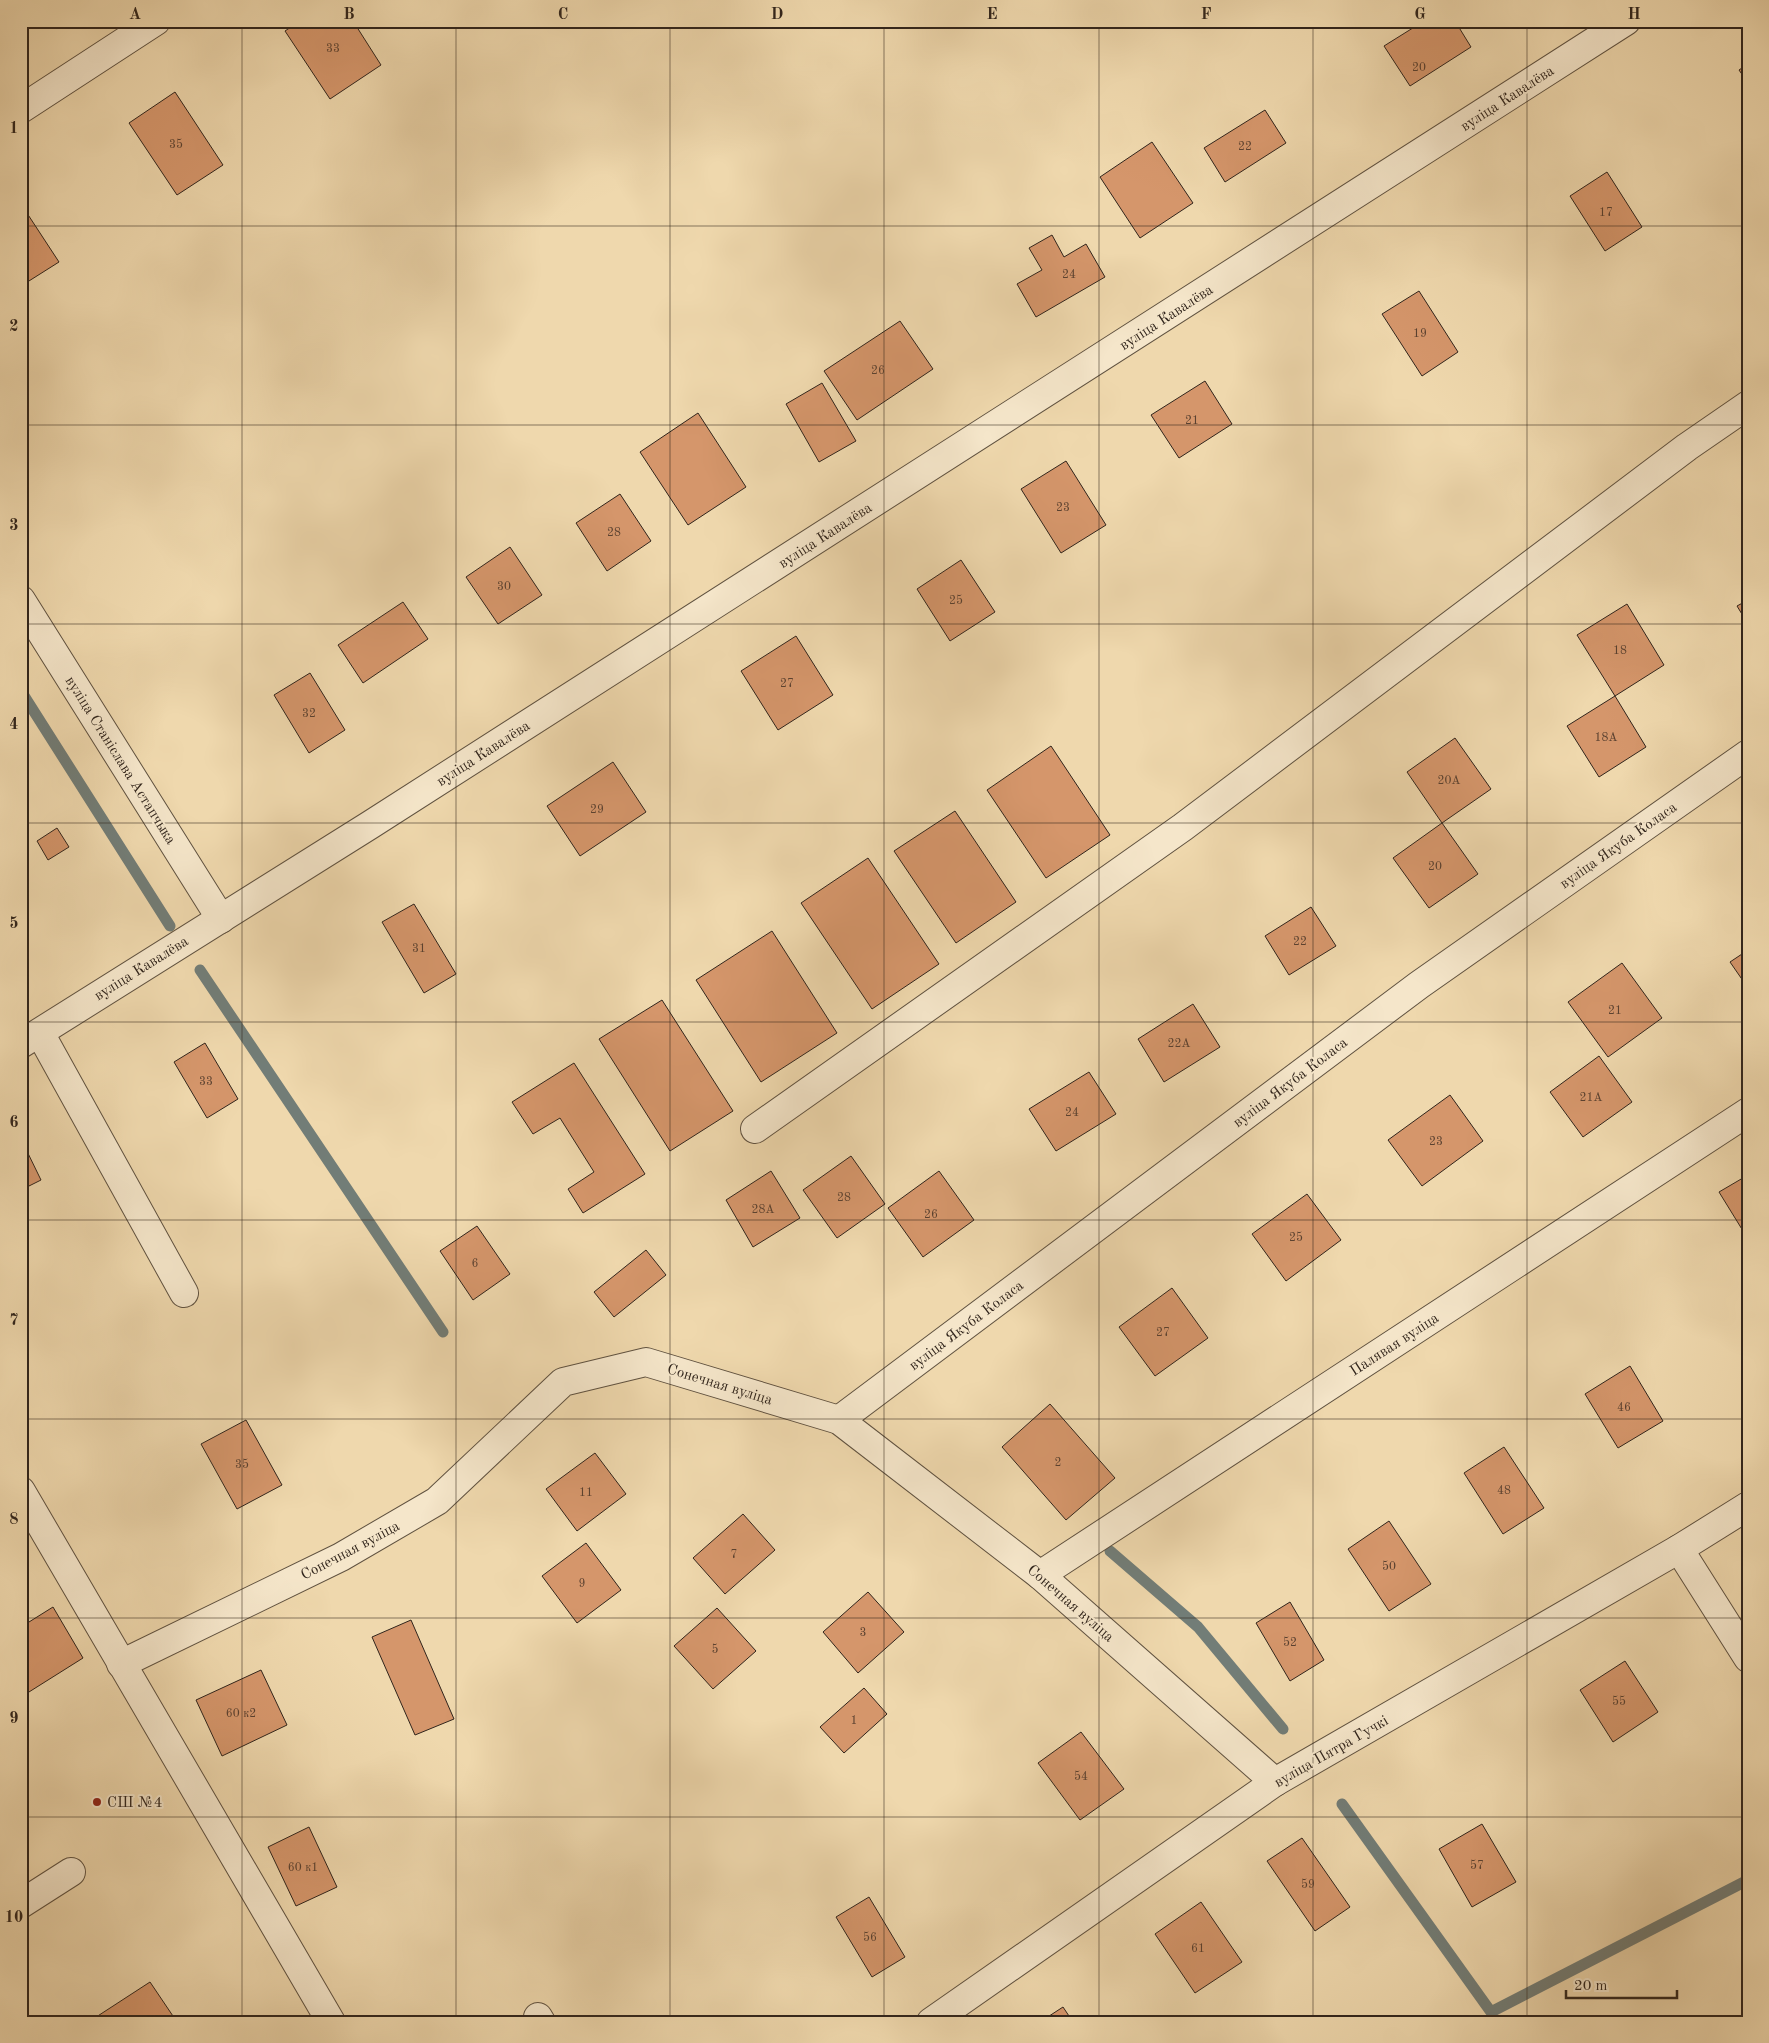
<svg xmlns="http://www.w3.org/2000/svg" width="1769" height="2043" viewBox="0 0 1769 2043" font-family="'Old Standard TT',serif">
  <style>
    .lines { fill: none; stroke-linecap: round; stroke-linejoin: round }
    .stream { stroke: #727d77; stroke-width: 11 }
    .building { fill: #d5966b; stroke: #31251c }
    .minor-casing { stroke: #605240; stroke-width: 30 }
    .minor { stroke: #f5e6ca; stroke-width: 28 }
    .grid { fill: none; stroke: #31251c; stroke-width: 1; stroke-opacity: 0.55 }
    .poi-dot { fill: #8f2418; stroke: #f5e6ca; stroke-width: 2 }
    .labels { text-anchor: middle; stroke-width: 4; stroke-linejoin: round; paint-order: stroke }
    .number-label { font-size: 12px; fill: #5a4130 }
    .street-label { font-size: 15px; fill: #31251c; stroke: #f5e6ca }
    .poi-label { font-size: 15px; fill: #31251c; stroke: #f5e6ca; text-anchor: start }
    .neatline { fill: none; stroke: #31251c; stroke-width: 2 }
    .grid-label { font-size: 16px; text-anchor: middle; font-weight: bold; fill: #31251c }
  </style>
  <rect width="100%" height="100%" fill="#efd8ad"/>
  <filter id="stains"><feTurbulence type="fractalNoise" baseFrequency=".004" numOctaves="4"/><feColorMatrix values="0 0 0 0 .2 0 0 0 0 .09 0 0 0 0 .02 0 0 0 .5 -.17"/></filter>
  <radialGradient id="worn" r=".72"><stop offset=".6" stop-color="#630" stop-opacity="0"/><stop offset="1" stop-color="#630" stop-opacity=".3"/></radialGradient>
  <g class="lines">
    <g class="stream">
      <polyline points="21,691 170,926"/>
      <polyline points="200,970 443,1332"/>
      <polyline points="1110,1551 1198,1627 1283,1729"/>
      <polyline points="1342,1804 1491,2012 1748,1880"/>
    </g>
  </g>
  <g class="building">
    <polygon points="300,21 353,21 381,65 330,99 285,31"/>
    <polygon points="1424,21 1455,21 1471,47 1410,86 1384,46"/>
    <polygon points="1748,64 1748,83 1739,70"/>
    <polygon points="175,92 223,165 177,195 129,123"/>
    <polygon points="1265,110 1286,143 1225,182 1204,148"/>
    <polygon points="1152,142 1193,203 1140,238 1100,177"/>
    <polygon points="1607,172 1642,227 1605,251 1570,196"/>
    <polygon points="21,204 59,262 21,286"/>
    <polygon points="1052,235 1064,257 1086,244 1105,277 1036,317 1017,284 1042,270 1029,248"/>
    <polygon points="1419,291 1458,352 1422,376 1382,314"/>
    <polygon points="900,321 933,369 857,420 824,371"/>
    <polygon points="1205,381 1232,424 1179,458 1151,415"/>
    <polygon points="822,383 856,441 819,462 786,404"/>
    <polygon points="698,413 746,487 688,525 640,452"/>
    <polygon points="1066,461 1106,525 1061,553 1021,489"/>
    <polygon points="620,494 651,541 607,571 576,523"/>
    <polygon points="510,547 542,595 498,624 466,577"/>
    <polygon points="961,560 995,612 950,641 917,589"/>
    <polygon points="1748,600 1748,624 1737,606"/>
    <polygon points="403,602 428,639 363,683 338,645"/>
    <polygon points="1627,604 1664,665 1615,696 1577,635"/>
    <polygon points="796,636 833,695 778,730 741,671"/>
    <polygon points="310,673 345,730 309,753 274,695"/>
    <polygon points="1615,696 1646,747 1599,777 1567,726"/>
    <polygon points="1455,738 1491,789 1442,823 1407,772"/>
    <polygon points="1051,746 1110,835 1046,878 987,790"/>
    <polygon points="613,762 646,812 580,856 547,806"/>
    <polygon points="955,811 1016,902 956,943 894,851"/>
    <polygon points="1442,823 1478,874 1429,908 1393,858"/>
    <polygon points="57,828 69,847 48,860 37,841"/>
    <polygon points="868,858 939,964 872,1009 801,903"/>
    <polygon points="414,904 456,974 424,993 382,922"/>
    <polygon points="1311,907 1336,946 1289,975 1265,936"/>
    <polygon points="772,931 837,1033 761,1082 696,980"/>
    <polygon points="1748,950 1748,988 1730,962"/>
    <polygon points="1622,963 1662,1018 1608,1057 1568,1002"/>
    <polygon points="662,1000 733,1111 670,1151 599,1039"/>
    <polygon points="1193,1004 1220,1047 1164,1082 1138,1039"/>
    <polygon points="205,1043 238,1099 207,1118 174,1062"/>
    <polygon points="1599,1056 1632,1102 1583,1137 1550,1092"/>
    <polygon points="574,1063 645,1174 583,1213 568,1189 594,1172 560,1118 533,1134 512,1102"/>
    <polygon points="1089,1072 1116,1114 1056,1151 1029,1109"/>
    <polygon points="1450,1095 1483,1141 1422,1186 1388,1140"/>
    <polygon points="21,1139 41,1180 21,1190"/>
    <polygon points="851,1156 885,1204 837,1238 803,1190"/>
    <polygon points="771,1171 800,1218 753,1247 726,1200"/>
    <polygon points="939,1171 974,1220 923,1257 888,1208"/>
    <polygon points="1748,1175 1748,1239 1719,1192"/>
    <polygon points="1307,1194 1341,1240 1286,1281 1252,1234"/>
    <polygon points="477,1226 510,1274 473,1300 440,1251"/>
    <polygon points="646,1250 666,1275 614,1317 594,1292"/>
    <polygon points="1172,1288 1208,1338 1155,1376 1119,1327"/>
    <polygon points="1630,1366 1663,1421 1618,1448 1585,1394"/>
    <polygon points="1050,1404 1115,1478 1066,1520 1002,1447"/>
    <polygon points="246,1420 282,1485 237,1509 201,1444"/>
    <polygon points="1504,1447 1544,1508 1503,1534 1464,1473"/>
    <polygon points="595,1453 626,1494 577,1531 546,1489"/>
    <polygon points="743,1514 775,1550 725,1594 693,1558"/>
    <polygon points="1389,1521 1431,1584 1389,1611 1348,1549"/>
    <polygon points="586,1543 621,1590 577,1623 542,1576"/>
    <polygon points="868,1592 904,1632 858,1673 823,1632"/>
    <polygon points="1290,1602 1324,1660 1290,1681 1256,1623"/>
    <polygon points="53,1607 83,1658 21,1697 21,1627"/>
    <polygon points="717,1608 756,1651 713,1689 674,1646"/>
    <polygon points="411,1620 454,1719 415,1735 372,1637"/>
    <polygon points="1625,1661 1658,1712 1613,1742 1580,1690"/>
    <polygon points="261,1670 287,1725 222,1756 196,1700"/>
    <polygon points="864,1688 887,1714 844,1753 820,1727"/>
    <polygon points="1081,1732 1124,1789 1080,1820 1038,1763"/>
    <polygon points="1482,1824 1516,1882 1472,1907 1439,1849"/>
    <polygon points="309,1827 337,1887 296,1906 268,1847"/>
    <polygon points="1302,1838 1350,1907 1315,1931 1267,1861"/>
    <polygon points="869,1897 905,1957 872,1977 836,1917"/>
    <polygon points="1201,1902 1242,1962 1195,1993 1155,1934"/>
    <polygon points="150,1982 177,2022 90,2022 90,2021"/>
    <polygon points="1063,2007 1073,2022 1040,2022"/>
  </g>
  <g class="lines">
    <defs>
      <g id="minor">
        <polyline points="21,109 156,21"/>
        <polyline points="21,600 221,919"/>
        <polyline points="40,1033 184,1293"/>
        <polyline points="21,1044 370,825 1626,21"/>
        <polyline points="755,1129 1183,827 1687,447 1748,405"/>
        <polyline points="839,1420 1419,985 1748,754"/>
        <polyline points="21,1491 331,2022"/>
        <polyline points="1679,1549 1748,1658"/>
        <polyline points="1040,1575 1748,1112"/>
        <polyline points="121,1664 341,1557 437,1501 563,1382 646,1362 839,1420 1040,1575 1275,1782"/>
        <polyline points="21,1904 71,1872"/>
        <polyline points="538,2017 541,2022"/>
        <polyline points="931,2022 1275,1782 1679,1549 1748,1506"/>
      </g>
    </defs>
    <use href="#minor" class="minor-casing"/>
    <use href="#minor" class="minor"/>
  </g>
  <path class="grid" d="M242 21V2022M456 21V2022M670 21V2022M884 21V2022M1099 21V2022M1313 21V2022M1527 21V2022M21 226H1748M21 425H1748M21 624H1748M21 823H1748M21 1022H1748M21 1220H1748M21 1419H1748M21 1618H1748M21 1817H1748"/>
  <circle class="poi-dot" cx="97" cy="1802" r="5"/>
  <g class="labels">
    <g class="number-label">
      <text x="333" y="52">33</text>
      <text x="1419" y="71">20</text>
      <text x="176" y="148">35</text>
      <text x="1245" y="150">22</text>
      <text x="1606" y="216">17</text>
      <text x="1069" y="278">24</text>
      <text x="1420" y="337">19</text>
      <text x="878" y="374">26</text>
      <text x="1192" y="424">21</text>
      <text x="1063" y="511">23</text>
      <text x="614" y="536">28</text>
      <text x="504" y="590">30</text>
      <text x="956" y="604">25</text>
      <text x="1620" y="654">18</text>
      <text x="787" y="687">27</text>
      <text x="309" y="717">32</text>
      <text x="1606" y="741">18А</text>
      <text x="1449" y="784">20А</text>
      <text x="597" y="813">29</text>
      <text x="1435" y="870">20</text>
      <text x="1300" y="945">22</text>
      <text x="419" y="952">31</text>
      <text x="1615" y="1014">21</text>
      <text x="1179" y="1047">22А</text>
      <text x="206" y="1085">33</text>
      <text x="1591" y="1101">21А</text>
      <text x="1072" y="1116">24</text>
      <text x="1436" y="1145">23</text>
      <text x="844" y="1201">28</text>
      <text x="763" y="1213">28А</text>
      <text x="931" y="1218">26</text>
      <text x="1296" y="1241">25</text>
      <text x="475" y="1267">6</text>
      <text x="1163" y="1336">27</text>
      <text x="1624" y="1411">46</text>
      <text x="1058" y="1466">2</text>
      <text x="242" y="1468">35</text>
      <text x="1504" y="1494">48</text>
      <text x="586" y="1496">11</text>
      <text x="734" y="1558">7</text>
      <text x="1389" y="1570">50</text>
      <text x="582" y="1587">9</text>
      <text x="863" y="1636">3</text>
      <text x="1290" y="1646">52</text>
      <text x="715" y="1653">5</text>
      <text x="1619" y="1705">55</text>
      <text x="241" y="1717">60 к2</text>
      <text x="854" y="1724">1</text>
      <text x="1081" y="1780">54</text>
      <text x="1477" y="1869">57</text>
      <text x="303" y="1871">60 к1</text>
      <text x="1308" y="1888">59</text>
      <text x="870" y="1941">56</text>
      <text x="1198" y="1952">61</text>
    </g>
    <g class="street-label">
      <text transform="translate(1507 98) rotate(-33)" y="5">вуліца Кавалёва</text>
      <text transform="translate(1166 317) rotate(-33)" y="5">вуліца Кавалёва</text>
      <text transform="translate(825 535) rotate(-33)" y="5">вуліца Кавалёва</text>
      <text transform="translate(483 753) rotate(-33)" y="5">вуліца Кавалёва</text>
      <text transform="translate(121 760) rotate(58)" y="5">вуліца Станіслава Астапчыка</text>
      <text transform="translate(1618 845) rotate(-35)" y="5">вуліца Якуба Коласа</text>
      <text transform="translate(141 968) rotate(-32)" y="5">вуліца Кавалёва</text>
      <text transform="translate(1290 1082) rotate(-37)" y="5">вуліца Якуба Коласа</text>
      <text transform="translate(966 1325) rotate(-37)" y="5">вуліца Якуба Коласа</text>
      <text transform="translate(1394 1344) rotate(-33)" y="5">Палявая вуліца</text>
      <text transform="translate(720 1384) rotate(17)" y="5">Сонечная вуліца</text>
      <text transform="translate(350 1550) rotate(-28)" y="5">Сонечная вуліца</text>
      <text transform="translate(1071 1603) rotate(41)" y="5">Сонечная вуліца</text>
      <text transform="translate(1331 1751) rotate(-30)" y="5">вуліца Пятра Гучкі</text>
    </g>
    <g class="poi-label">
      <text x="107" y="1807">СШ №4</text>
    </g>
  </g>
  <rect width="1769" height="2043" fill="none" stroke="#efd8ad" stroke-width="55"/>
  <path d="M1566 1990v8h111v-8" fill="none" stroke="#31251c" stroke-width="2.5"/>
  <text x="1574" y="1990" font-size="15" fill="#31251c" stroke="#f5e6ca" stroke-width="4" paint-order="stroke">20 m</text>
  <rect x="28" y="28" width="1714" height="1988" class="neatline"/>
  <g class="grid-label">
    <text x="135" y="19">A</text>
    <text x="349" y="19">B</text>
    <text x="563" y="19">C</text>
    <text x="777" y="19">D</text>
    <text x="992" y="19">E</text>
    <text x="1206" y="19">F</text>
    <text x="1420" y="19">G</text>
    <text x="1634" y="19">H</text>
    <text x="14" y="133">1</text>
    <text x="14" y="331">2</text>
    <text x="14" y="530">3</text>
    <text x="14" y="729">4</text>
    <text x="14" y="928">5</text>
    <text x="14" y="1127">6</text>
    <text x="14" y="1325">7</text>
    <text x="14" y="1524">8</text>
    <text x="14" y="1723">9</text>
    <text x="14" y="1922">10</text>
  </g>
  <rect width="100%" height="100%" filter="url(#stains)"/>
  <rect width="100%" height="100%" fill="url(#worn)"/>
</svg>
